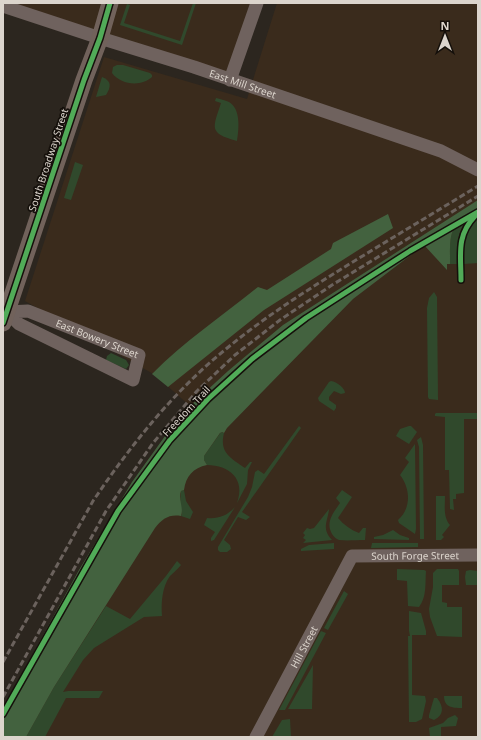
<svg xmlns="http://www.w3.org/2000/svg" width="481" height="740" viewBox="0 0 481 740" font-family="'Noto Sans',sans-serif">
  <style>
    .built { fill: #3a2b1c }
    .green { fill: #30492c }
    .forest { fill: #43623f }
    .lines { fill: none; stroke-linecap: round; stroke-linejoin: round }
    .minor { stroke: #6f625e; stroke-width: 13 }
    .major { stroke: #71625b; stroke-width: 17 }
    .rail { stroke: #6b625d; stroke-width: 3; stroke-dasharray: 6 3; stroke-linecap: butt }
    .cycleway-casing { stroke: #15100b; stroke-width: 8 }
    .cycleway { stroke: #51ab58; stroke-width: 5 }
    .labels { text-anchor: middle; stroke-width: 3.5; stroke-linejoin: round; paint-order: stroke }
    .street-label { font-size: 10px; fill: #dcd5cd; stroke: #15100b }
  </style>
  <rect width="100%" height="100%" fill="#2c261f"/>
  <g class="built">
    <polygon points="3,3 110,3 100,38"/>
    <polygon points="113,3 255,3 230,79 102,37"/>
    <polygon points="277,3 478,3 478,737 3,737 3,708 79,570 132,482 168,432 190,406 155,375 25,301 104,57 247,99"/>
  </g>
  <g class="green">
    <polygon points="193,3 196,3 182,45 120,25 127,4 130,5 124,23 180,41"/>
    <path d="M117 65H123L150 73 152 75V77C141 87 121 85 112 73L113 67Z"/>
    <path d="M102 77C112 81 111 87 106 95L96 97Z"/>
    <path d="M216 98C220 99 225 100 229 102 241 109 239 129 237 141 208 133 213 128 221 103L215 101Z"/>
    <polygon points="75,162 83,165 71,200 64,198"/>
    <path d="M475 210C457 230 457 238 457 264H450C450 234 448 227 475 210Z"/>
    <path d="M478 218V263L464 264C463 244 464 232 478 218Z"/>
    <polygon points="434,292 437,297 438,400 429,399 428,397 427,308 429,298"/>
    <polygon points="111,353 126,360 129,365 126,369 106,360 107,356"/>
    <path d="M331 381C337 382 345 388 345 393L341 394 334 391 329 397V400L336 405V408L334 411 319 401 318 398 329 382Z"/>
    <polygon points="436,413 478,413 478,419 464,419 464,493 456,494 456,499 453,499 454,510 450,509 449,470 445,470 445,417 435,416 435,414"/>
    <polygon points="299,426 301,428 242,512 250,517 246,520 238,517 224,540 230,545 231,549 227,552 220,552 218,550 218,547 248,497 252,487 255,472 258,470 264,474"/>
    <polygon points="409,426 411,426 417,432 409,444 396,436 400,429"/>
    <path d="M221 432 224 433C219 453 231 458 245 468L250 462H252L248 470 247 484 237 503C246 479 229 465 207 465L204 460V456Z"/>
    <polygon points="421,437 423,445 424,539 420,539 419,447 417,440"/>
    <path d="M415 444 416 529 415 534 399 523 398 520C411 509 411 489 400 475L409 462 405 458Z"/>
    <polygon points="184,490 186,501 193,512 190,519 181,516 182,514 180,504 181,491"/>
    <path d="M342 490 352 497 338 518C344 525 351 530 359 533L363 528H366L365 540C357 540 347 541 339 540 336 539 334 537 332 534 325 522 334 512 340 503L336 498Z"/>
    <path d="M436 496H445C445 506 443 517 450 525L442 535 444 537 441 540H436Z"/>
    <path d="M235 507 214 540 211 541V538L215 532 204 525 207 518C218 519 227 516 235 507Z"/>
    <path d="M329 509C328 521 321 528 332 540L303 543 306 540 303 538 305 535 303 533 307 528 310 529 314 528Z"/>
    <polygon points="393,530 400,535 409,538 409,540 374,539 374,537 383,535"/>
    <polygon points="334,543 334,549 301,551 301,549 309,545"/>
    <polygon points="372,543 418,543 418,547 371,548"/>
    <path d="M177 561 181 565C178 569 174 572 170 576 162 587 161 603 162 616L144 617 94 648 83 660 63 692 68 691H103L99 698H66L45 737H26L54 687 106 606 130 619 166 576Z"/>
    <path d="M397 569 424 570 426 571C425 583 427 597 419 607L408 606 407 581 397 580Z"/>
    <polygon points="437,569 458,569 459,571 459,585 442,585 442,602 447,603 447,607 462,607 462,637 437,636 430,617 429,609 433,587 433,573"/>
    <polygon points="470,570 478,571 478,585 466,585 465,577 466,571"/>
    <polygon points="344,591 348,594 328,630 324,628"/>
    <polygon points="409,611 421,613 426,631 426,635 412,635 412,695 425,696 426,701 422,719 416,722 409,722 408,636 410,636 409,631"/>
    <polygon points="321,631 326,633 285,710 279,710"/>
    <polygon points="313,665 312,709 288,709"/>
    <path d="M444 696H462V708C452 708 444 707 444 696Z"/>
    <path d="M434 698H437C444 707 444 715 434 720L429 718V715Z"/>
    <polygon points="455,715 458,718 456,726 441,727 441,737 430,737 429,728 443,723 448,718"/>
    <polygon points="290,719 291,737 272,737 282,720"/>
  </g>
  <g class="forest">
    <path d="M478 200V208C449 227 450 230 450 264H447V270L424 245 353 299 227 428 224 433 222 432 220 433 204 456V460L207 465C193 468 186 476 184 490L181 491C178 500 184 508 181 516 169 514 162 519 155 528L54 687 26 737H3V708L79 570 132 482 168 432 190 406 228 371 283 325Z"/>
    <path d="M388 214 393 228 264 310 168 387 152 374C185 341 222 316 258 287L267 290 331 249 333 243Z"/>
  </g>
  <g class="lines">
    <g class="minor">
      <path id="s1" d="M3 6 100 38 194 67 441 151 478 170"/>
      <polyline points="230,80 257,3"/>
      <path id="s2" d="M3 310 7 312 28 311 139 355 133 380 19 324 7 312"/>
      <path id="s3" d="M256 737 352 556 478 555"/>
    </g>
    <polyline class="major" points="3,323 84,80 100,38 110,3"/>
    <g class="rail">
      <path d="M3 662 93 501C131 445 173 392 226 349 267 315 312 287 356 260 397 235 437 211 478 186"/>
      <polyline points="3,697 106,511 153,443 197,391 235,355 280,320 332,285 478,196"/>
    </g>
    <defs>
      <g id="cycleway">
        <path d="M461 280C461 255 456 236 475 216"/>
        <polyline points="3,323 84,80 100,38 110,3"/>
        <polyline points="3,714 118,511 170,440 208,399 252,359 306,318 410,251 478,212"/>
      </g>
    </defs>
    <use href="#cycleway" class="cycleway-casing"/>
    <use href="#cycleway" class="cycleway"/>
  </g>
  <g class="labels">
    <g class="street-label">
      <text dy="4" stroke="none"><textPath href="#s1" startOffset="252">East Mill Street</textPath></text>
      <text transform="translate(48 160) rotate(-72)" y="4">South Broadway Street</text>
      <text dy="4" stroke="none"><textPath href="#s2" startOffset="100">East Bowery Street</textPath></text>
      <text transform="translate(186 411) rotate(-47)" y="4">Freedom Trail</text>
      <text dy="4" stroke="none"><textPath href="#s3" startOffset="268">South Forge Street</textPath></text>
      <text dy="4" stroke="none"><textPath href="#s3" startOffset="102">Hill Street</textPath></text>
    </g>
  </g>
  <rect width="481" height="740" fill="none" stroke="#dcd5cd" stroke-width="8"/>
  <g transform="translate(445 36)" stroke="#15100b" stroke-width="3" paint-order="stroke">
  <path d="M0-3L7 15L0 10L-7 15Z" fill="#dcd5cd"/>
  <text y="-6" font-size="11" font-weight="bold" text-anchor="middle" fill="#dcd5cd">N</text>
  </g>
</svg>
